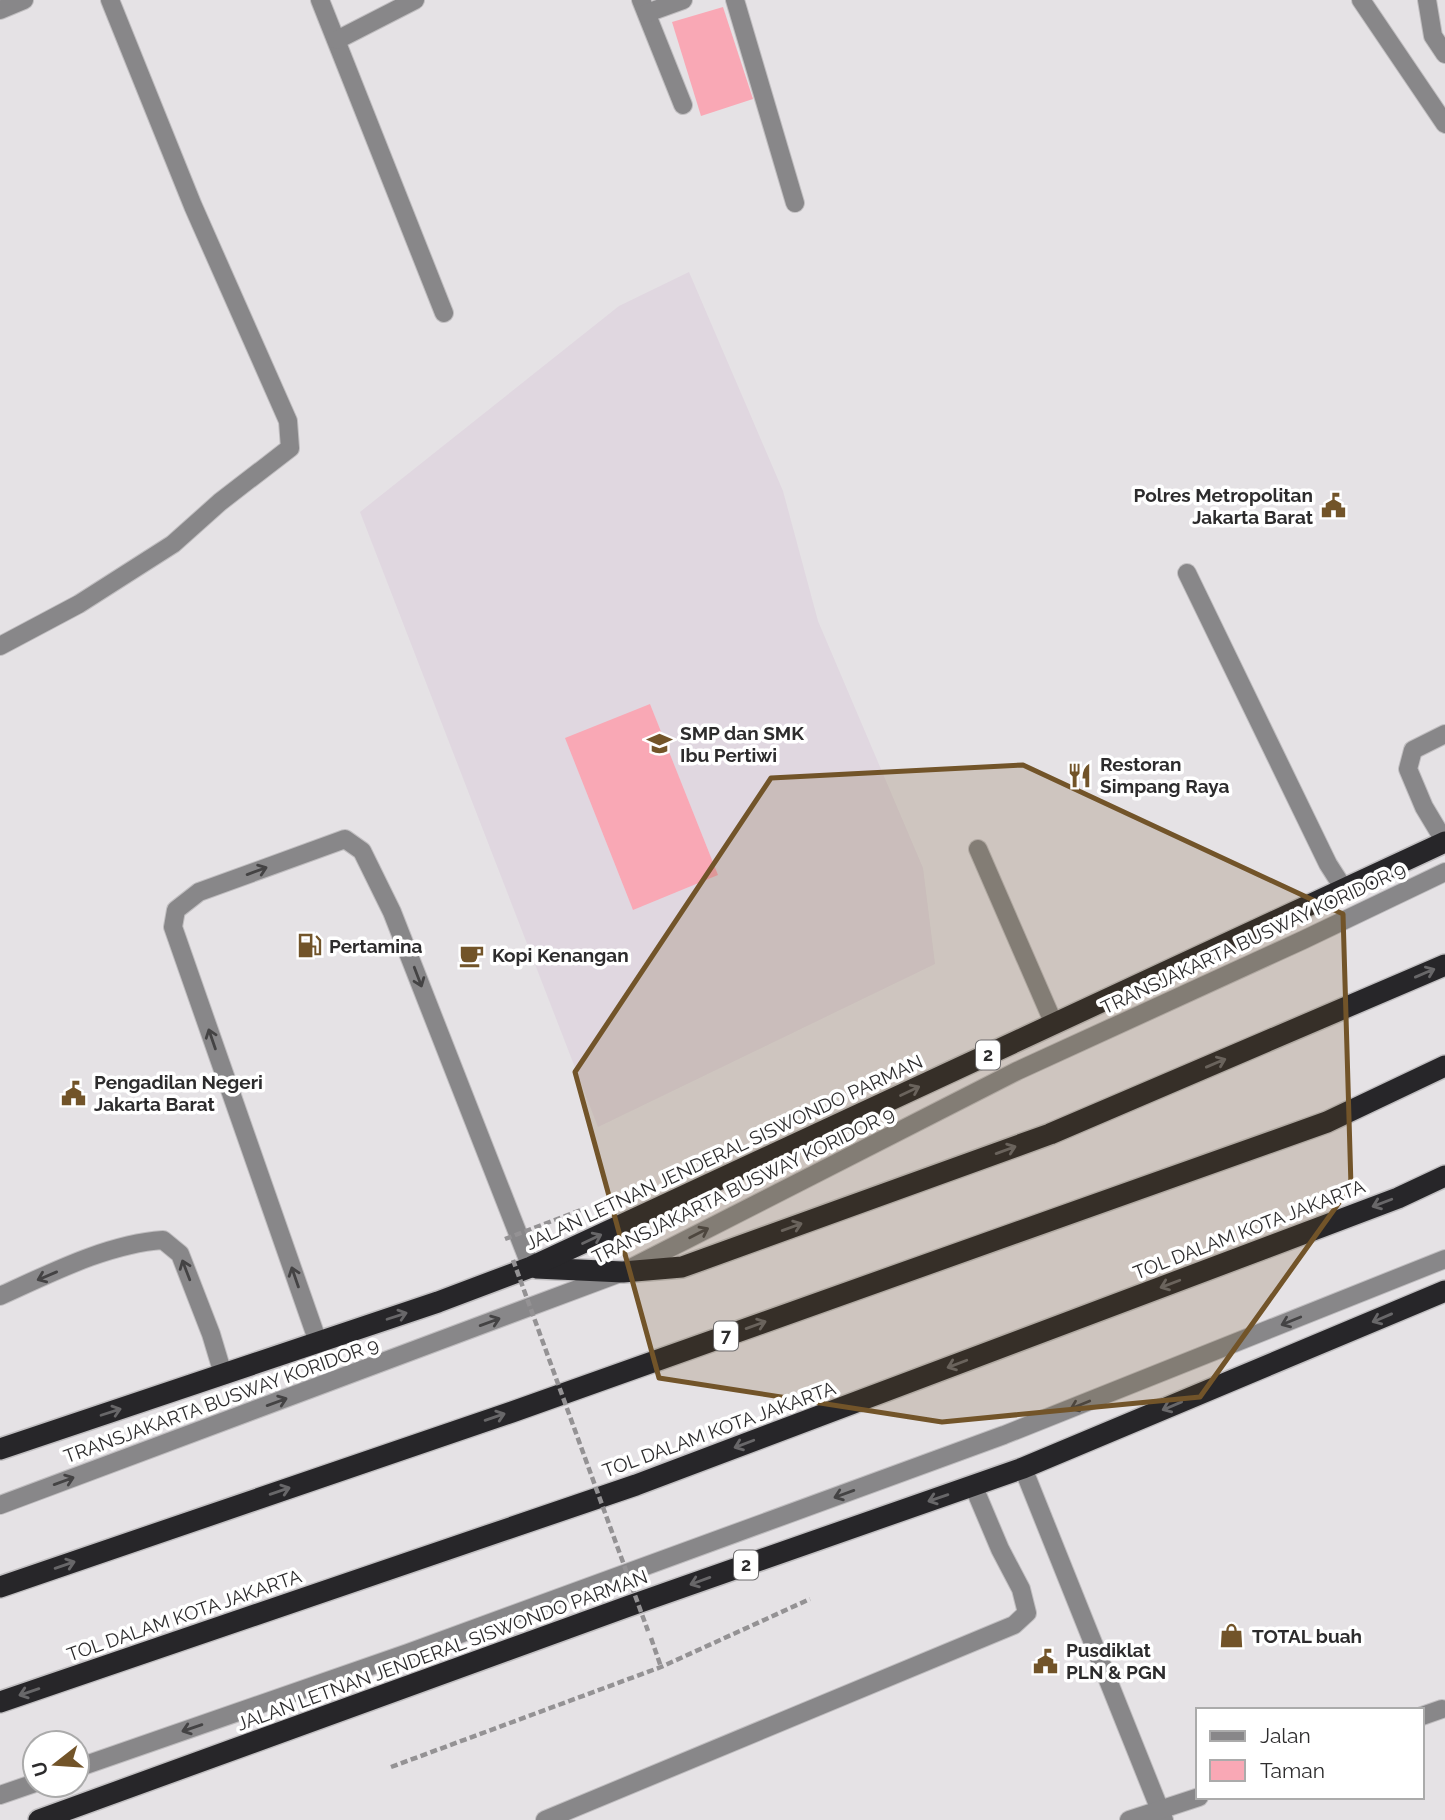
<svg xmlns="http://www.w3.org/2000/svg" width="1445" height="1820" viewBox="0 0 1445 1820" font-family="Raleway,sans-serif">
  <style>
    .built { fill: #e0d7e0 }
    .green { fill: #f9a8b5 }
    .lines { fill: none; stroke-linecap: round; stroke-linejoin: round }
    .minor-casing { stroke: #c0bec0; stroke-width: 20 }
    .highway-casing { stroke: #c0bec0; stroke-width: 24 }
    .path { stroke: #949294; stroke-width: 4.5; stroke-dasharray: 7 3.5; stroke-linecap: butt }
    .minor { stroke: #888789; stroke-width: 18 }
    .highway { stroke: #272629; stroke-width: 21 }
    .path-bridge { stroke: #949294; stroke-width: 4.5; stroke-dasharray: 7 3.5; stroke-linecap: butt }
    .oneway { stroke: #444344 }
    .oneway2 { stroke: #686769 }
    .marked { fill: #725429; fill-opacity: 0.2; stroke: #725429; stroke-width: 5; stroke-linejoin: round }
    .labels { text-anchor: middle; stroke-width: 7; stroke-linejoin: round; paint-order: stroke }
    .shield { fill: #fff; stroke: #6c6b6c; stroke-width: 2 }
    .shield-label { font-size: 18px; font-weight: bold; fill: #2d2c2d }
    .poi-label { font-size: 19px; font-weight: bold; fill: #2d2c2d; stroke: #fff; text-anchor: start }
    .street-label { font-size: 19px; fill: #2d2c2d; stroke: #fff }
  </style>
  <rect width="100%" height="100%" fill="#e5e2e5"/>
  <polygon class="built" points="689,272 783,491 818,621 923,868 935,964 598,1127 360,512 619,306"/>
  <g class="green">
    <polygon points="723,7 753,99 701,116 672,22"/>
    <polygon points="650,704 718,875 633,910 565,738"/>
  </g>
  <g class="lines">
    <defs>
      <g id="minor">
        <polyline points="320,0 444,313"/>
        <polyline points="641,0 683,105"/>
        <polyline points="735,0 795,203"/>
        <polyline points="1361,0 1445,124"/>
        <polyline points="1427,0 1433,36 1445,54"/>
        <polyline points="0,10 24,0"/>
        <polyline points="647,13 683,0"/>
        <polyline points="337,40 415,0"/>
        <polyline points="1187,573 1328,864 1344,889"/>
        <polyline points="0,646 79,604 173,544 220,502 290,448 288,421 193,206 110,0"/>
        <polyline points="1445,842 1424,807 1408,769 1413,750 1445,734"/>
        <polyline points="978,849 1054,1024"/>
        <path d="M0 1296C51 1273 107 1244 163 1240L180 1254 211 1334 223 1374"/>
        <polyline points="318,1342 173,927 176,910 199,892 345,839 362,851 392,912 531,1267"/>
        <polyline points="1023,1468 1164,1820"/>
        <polyline points="0,1505 623,1272 1017,1071 1303,940 1445,872"/>
        <polyline points="1422,1716 1442,1709"/>
        <polyline points="77,1768 408,1653 1004,1435 1445,1259"/>
        <polyline points="0,1795 35,1783"/>
        <polyline points="545,1820 1014,1625 1027,1613 1021,1589 1000,1549 973,1485"/>
        <polyline points="1129,1820 1199,1797"/>
      </g>
      <g id="highway">
        <polyline points="536,1268 623,1272 682,1267 1050,1134 1445,965"/>
        <polyline points="0,1449 438,1302 531,1267 1445,842"/>
        <polyline points="0,1587 512,1412 1327,1122 1445,1066"/>
        <polyline points="0,1702 636,1485 1398,1198 1445,1176"/>
        <polyline points="39,1820 629,1606 1023,1468 1445,1291"/>
      </g>
    </defs>
    <use href="#minor" class="minor-casing"/>
    <use href="#highway" class="highway-casing"/>
    <g class="path">
      <polyline points="651,1638 661,1667"/>
      <polyline points="391,1767 661,1667 810,1599"/>
    </g>
    <use href="#minor" class="minor"/>
    <use href="#highway" class="highway"/>
    <g class="path-bridge">
      <polyline points="505,1239 586,1208"/>
      <polyline points="513,1260 648,1631"/>
    </g>
  </g>
  <defs><path id="oneway-shaft" d="M-6 0H5M1.5-3L5.5 0L1.5 3" fill="none" stroke-width="1.6" stroke-linecap="round" stroke-linejoin="round" transform="scale(1.75)"/></defs>
  <g class="oneway">
    <use href="#oneway-shaft" transform="translate(257 871) rotate(-20)"/>
    <use href="#oneway-shaft" transform="translate(418 977) rotate(69)"/>
    <use href="#oneway-shaft" transform="translate(212 1039) rotate(-109)"/>
    <use href="#oneway-shaft" transform="translate(699 1233) rotate(-27)"/>
    <use href="#oneway-shaft" transform="translate(186 1270) rotate(-111)"/>
    <use href="#oneway-shaft" transform="translate(47 1276) rotate(157)"/>
    <use href="#oneway-shaft" transform="translate(295 1277) rotate(-109)"/>
    <use href="#oneway-shaft" transform="translate(1291 1321) rotate(158)"/>
    <use href="#oneway-shaft" transform="translate(490 1322) rotate(-20)"/>
    <use href="#oneway-shaft" transform="translate(277 1402) rotate(-20)"/>
    <use href="#oneway-shaft" transform="translate(1080 1405) rotate(158)"/>
    <use href="#oneway-shaft" transform="translate(64 1481) rotate(-20)"/>
    <use href="#oneway-shaft" transform="translate(844 1494) rotate(160)"/>
    <use href="#oneway-shaft" transform="translate(192 1728) rotate(161)"/>
  </g>
  <g class="oneway2">
    <use href="#oneway-shaft" transform="translate(1425 973) rotate(-23)"/>
    <use href="#oneway-shaft" transform="translate(1216 1063) rotate(-23)"/>
    <use href="#oneway-shaft" transform="translate(910 1091) rotate(-25)"/>
    <use href="#oneway-shaft" transform="translate(1006 1150) rotate(-20)"/>
    <use href="#oneway-shaft" transform="translate(1382 1203) rotate(159)"/>
    <use href="#oneway-shaft" transform="translate(792 1227) rotate(-20)"/>
    <use href="#oneway-shaft" transform="translate(592 1239) rotate(-25)"/>
    <use href="#oneway-shaft" transform="translate(1170 1284) rotate(159)"/>
    <use href="#oneway-shaft" transform="translate(397 1316) rotate(-18)"/>
    <use href="#oneway-shaft" transform="translate(1382 1318) rotate(157)"/>
    <use href="#oneway-shaft" transform="translate(756 1325) rotate(-20)"/>
    <use href="#oneway-shaft" transform="translate(957 1364) rotate(159)"/>
    <use href="#oneway-shaft" transform="translate(1172 1406) rotate(157)"/>
    <use href="#oneway-shaft" transform="translate(111 1412) rotate(-18)"/>
    <use href="#oneway-shaft" transform="translate(495 1417) rotate(-19)"/>
    <use href="#oneway-shaft" transform="translate(744 1444) rotate(159)"/>
    <use href="#oneway-shaft" transform="translate(280 1491) rotate(-19)"/>
    <use href="#oneway-shaft" transform="translate(938 1498) rotate(161)"/>
    <use href="#oneway-shaft" transform="translate(65 1565) rotate(-19)"/>
    <use href="#oneway-shaft" transform="translate(700 1581) rotate(160)"/>
    <use href="#oneway-shaft" transform="translate(29 1692) rotate(161)"/>
  </g>
  <path class="marked" d="M1023 765 1343 914 1351 1186 1200 1397 942 1422 659 1378 575 1072 771 778Z"/>
  <defs>
    <symbol id="civic-bare" viewBox="-9 -9 18 18"><path d="M-.6-6.5H3V-4.5H.6V-3L4-1V1h2V6H-6V1h2V-1L-.6-3ZM-1.2 2.5V6h2.4V2.5Z" fill="#725429" stroke="#fff" stroke-width="2.5" paint-order="stroke"/></symbol>
    <symbol id="school-bare" viewBox="-9 -9 18 18"><path d="M0-5L7-2L0 1L-7-2ZM-4 1L0 2.5L4 1V4Q0 6-4 4Z" fill="#725429" stroke="#fff" stroke-width="2.5" paint-order="stroke"/></symbol>
    <symbol id="restaurant-bare" viewBox="-9 -9 18 18"><path d="M-5-6h1v4h1v-4h1v4h1v-4h1v5L-1.5 .5V6h-2V.5L-5-1ZM5-6V6H3V1.5H1.5Q1.5-4 5-6Z" fill="#725429" stroke="#fff" stroke-width="2.5" paint-order="stroke"/></symbol>
    <symbol id="fuel-bare" viewBox="-9 -9 18 18"><path d="M-5.5-6h7V0h2V4h1.3V-2.5L3-4.5l.8-.8L6-3V5H2.5V1h-1V6h-7ZM-4.2-4.7v3.2H.2V-4.7Z" fill="#725429" stroke="#fff" stroke-width="2.5" paint-order="stroke"/></symbol>
    <symbol id="cafe-bare" viewBox="-9 -9 18 18"><path d="M-5.5-4.5H6V0H3Q3 3.5 0 3.5H-2.5Q-5.5 3.5-5.5 0ZM3-3.2v2h1.7v-2ZM-6 4.5H4V6H-6Z" fill="#725429" stroke="#fff" stroke-width="2.5" paint-order="stroke"/></symbol>
    <symbol id="shop-bare" viewBox="-9 -9 18 18"><path d="M-5-2.5h2.3a2.7 3.5 0 0 1 5.4 0H5L5.5 6h-11ZM-1.5-2.5h3a1.5 2.3 0 0 0-3 0Z" fill="#725429" stroke="#fff" stroke-width="2.5" paint-order="stroke"/></symbol>
  </defs>
  <g fill-rule="evenodd">
    <use href="#civic-bare" x="1316" y="488" width="35" height="35"/>
    <use href="#school-bare" x="642" y="726" width="35" height="35"/>
    <use href="#restaurant-bare" x="1062" y="758" width="35" height="35"/>
    <use href="#fuel-bare" x="292" y="928" width="35" height="35"/>
    <use href="#cafe-bare" x="454" y="938" width="35" height="35"/>
    <use href="#civic-bare" x="56" y="1076" width="35" height="35"/>
    <use href="#shop-bare" x="1214" y="1618" width="35" height="35"/>
    <use href="#civic-bare" x="1028" y="1644" width="35" height="35"/>
  </g>
  <g class="labels">
    <g class="shield">
      <rect x="976" y="1040.5" width="24" height="29" rx="5"/>
      <rect x="714" y="1321.5" width="24" height="29" rx="5"/>
      <rect x="734" y="1550.5" width="24" height="29" rx="5"/>
    </g>
    <g class="shield-label">
      <text x="988" y="1061">2</text>
      <text x="726" y="1342">7</text>
      <text x="746" y="1571">2</text>
    </g>
    <g class="poi-label">
      <text x="1313" y="502" text-anchor="end">Polres Metropolitan<tspan x="1313" dy="22">Jakarta Barat</tspan></text>
      <text x="680" y="740">SMP dan SMK<tspan x="680" dy="22">Ibu Pertiwi</tspan></text>
      <text x="1100" y="771">Restoran<tspan x="1100" dy="22">Simpang Raya</tspan></text>
      <text x="329" y="953">Pertamina</text>
      <text x="492" y="962">Kopi Kenangan</text>
      <text x="94" y="1089">Pengadilan Negeri<tspan x="94" dy="22">Jakarta Barat</tspan></text>
      <text x="1252" y="1643">TOTAL buah</text>
      <text x="1066" y="1657">Pusdiklat<tspan x="1066" dy="22">PLN &amp; PGN</tspan></text>
    </g>
    <g class="street-label">
      <text transform="translate(1253 938) rotate(-25)" y="7">TRANSJAKARTA BUSWAY KORIDOR 9</text>
      <text transform="translate(724 1152) rotate(-25)" y="7">JALAN LETNAN JENDERAL SISWONDO PARMAN</text>
      <text transform="translate(743 1185) rotate(-26)" y="7">TRANSJAKARTA BUSWAY KORIDOR 9</text>
      <text transform="translate(1249 1229) rotate(-21)" y="7">TOL DALAM KOTA JAKARTA</text>
      <text transform="translate(221 1400) rotate(-20)" y="7">TRANSJAKARTA BUSWAY KORIDOR 9</text>
      <text transform="translate(719 1429) rotate(-20)" y="7">TOL DALAM KOTA JAKARTA</text>
      <text transform="translate(184 1615) rotate(-19)" y="7">TOL DALAM KOTA JAKARTA</text>
      <text transform="translate(442 1650) rotate(-20)" y="7">JALAN LETNAN JENDERAL SISWONDO PARMAN</text>
    </g>
  </g>
  <rect x="1196" y="1708" width="228" height="91" fill="#ffffff" stroke="#ababab" stroke-width="2"/>
  <rect x="1210" y="1731" width="35" height="10" fill="#888789" stroke="#ababab" stroke-width="2"/>
  <text x="1260" y="1743" font-size="21" fill="#2d2c2d">Jalan</text>
  <rect x="1210" y="1760" width="35" height="21" fill="#f9a8b5" stroke="#ababab" stroke-width="2"/>
  <text x="1260" y="1778" font-size="21" fill="#2d2c2d">Taman</text>
  <g transform="translate(56 1764) rotate(253)"><circle r="33" fill="#ffffff" stroke="#ababab" stroke-width="2"/>
  <path d="M0-5L12 26L0 18L-12 26Z" fill="#725429"/>
  <text y="-10" font-size="19" font-weight="bold" text-anchor="middle" fill="#2d2c2d">U</text>
  </g>
</svg>
